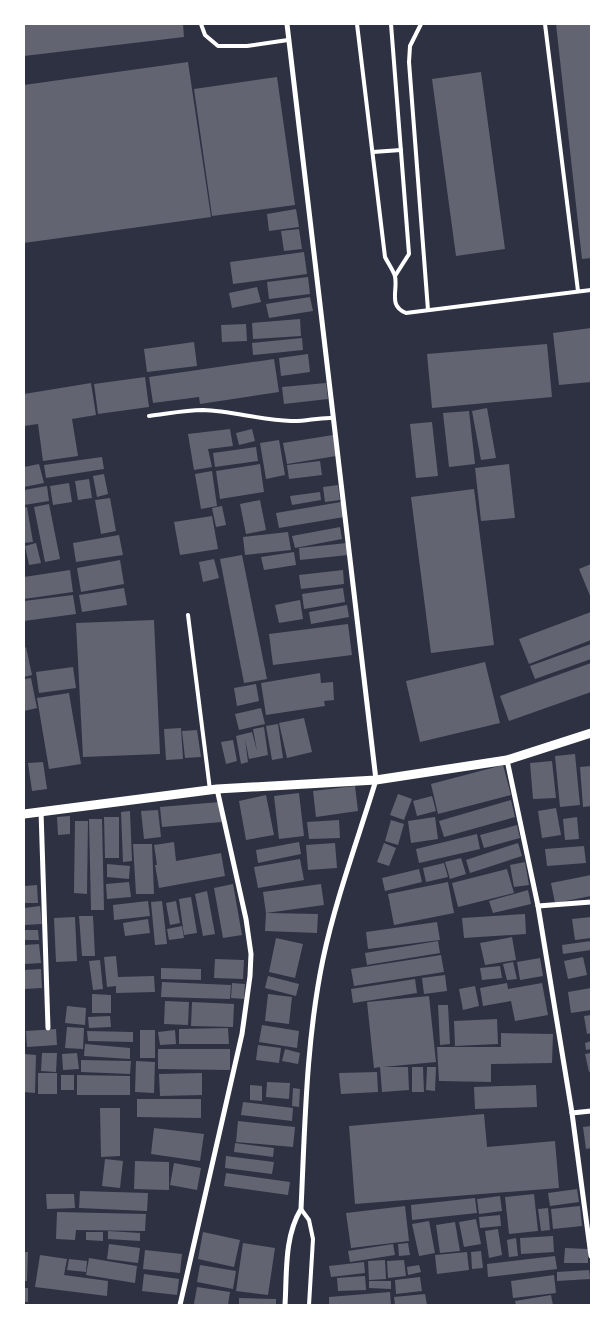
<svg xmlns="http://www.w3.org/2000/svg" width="615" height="1329" viewBox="0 0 615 1329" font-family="Montserrat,sans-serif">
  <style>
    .building { fill: #626471 }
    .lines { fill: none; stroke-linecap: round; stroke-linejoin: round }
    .service { stroke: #fff; stroke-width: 4 }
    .minor { stroke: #fff; stroke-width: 5 }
    .tertiary { stroke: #fff; stroke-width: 9 }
  </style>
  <rect width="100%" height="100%" fill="#2d3142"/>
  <g class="building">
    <polygon points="24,24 183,24 184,37 24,56"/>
    <polygon points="556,24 591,24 591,258 582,259"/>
    <polygon points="188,62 211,217 24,243 24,85"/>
    <polygon points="481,72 505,249 456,256 432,79"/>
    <polygon points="277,77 295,205 212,216 194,89"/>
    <polygon points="296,209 299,227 269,231 267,214"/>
    <polygon points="299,229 302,249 284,251 281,231"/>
    <polygon points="304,252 307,274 233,284 230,262"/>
    <polygon points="308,277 310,294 269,299 267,282"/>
    <polygon points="257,287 261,302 232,308 229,293"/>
    <polygon points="310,297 313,311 269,318 266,304"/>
    <polygon points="300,319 301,336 253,339 252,323"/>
    <polygon points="246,324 247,341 222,342 221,325"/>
    <polygon points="591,328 591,382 559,385 553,333"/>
    <polygon points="302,338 303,350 253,355 252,343"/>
    <polygon points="194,342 197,366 147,372 144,349"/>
    <polygon points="547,344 552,397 432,408 427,354"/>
    <polygon points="308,354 310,372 281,376 279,358"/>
    <polygon points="274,359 279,392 200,404 199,397 153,403 149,377"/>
    <polygon points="145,377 149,407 98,414 94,384"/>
    <polygon points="91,383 96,415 72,419 78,456 43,461 38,424 24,426 24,394"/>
    <polygon points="326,383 328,399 284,404 282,387"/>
    <polygon points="487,408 496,458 481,460 472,411"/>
    <polygon points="469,411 475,464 449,467 443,413"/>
    <polygon points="432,422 438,476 416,478 410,424"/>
    <polygon points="230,429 233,446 208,449 212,467 194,470 188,434"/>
    <polygon points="252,429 255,441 239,445 236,433"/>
    <polygon points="333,435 336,456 287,464 283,443"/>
    <polygon points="279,440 285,475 266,479 260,443"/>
    <polygon points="256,447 258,461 215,467 213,453"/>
    <polygon points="102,457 104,469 46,478 44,465"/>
    <polygon points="320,461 322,475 289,479 287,465"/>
    <polygon points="39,464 44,483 24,487 24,467"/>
    <polygon points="260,464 264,492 220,499 216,471"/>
    <polygon points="509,464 515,518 481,521 475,468"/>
    <polygon points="212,471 217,506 201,509 195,474"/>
    <polygon points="104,474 108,494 97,497 93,476"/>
    <polygon points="89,479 92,498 78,500 75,481"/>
    <polygon points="69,483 72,502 53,505 50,486"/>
    <polygon points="338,485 340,500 325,502 323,487"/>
    <polygon points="47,486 49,501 24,505 24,490"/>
    <polygon points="474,489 494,645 431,653 411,497"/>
    <polygon points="320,492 321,500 292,505 290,496"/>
    <polygon points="110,498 116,531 101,534 95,500"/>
    <polygon points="260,500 266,530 246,534 240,504"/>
    <polygon points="341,502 344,517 279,528 276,513"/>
    <polygon points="49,504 60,559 45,562 34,507"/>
    <polygon points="222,506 226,525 216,527 212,508"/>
    <polygon points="27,507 33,542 24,543 24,508"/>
    <polygon points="212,516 218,549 180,555 174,522"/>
    <polygon points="340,527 342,539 295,548 292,536"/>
    <polygon points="288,532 291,550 245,555 243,537"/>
    <polygon points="119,535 123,555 76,562 73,543"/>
    <polygon points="36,543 41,563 29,565 25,546"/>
    <polygon points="347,543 348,555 300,560 299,548"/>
    <polygon points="294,552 296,565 264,570 261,557"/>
    <polygon points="242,555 267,679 244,683 220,559"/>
    <polygon points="214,559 219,578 203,582 199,562"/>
    <polygon points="120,560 124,584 81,592 77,568"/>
    <polygon points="591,564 591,598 579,569"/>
    <polygon points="70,570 73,592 24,599 24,577"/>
    <polygon points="343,570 344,584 301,589 299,575"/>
    <polygon points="124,588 127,605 82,612 79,595"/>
    <polygon points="343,588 345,602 304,609 302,594"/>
    <polygon points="73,595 76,614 24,621 24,601"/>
    <polygon points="300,600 303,619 279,623 275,605"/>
    <polygon points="347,605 349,617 311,624 309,612"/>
    <polygon points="591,612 591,640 529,664 519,639"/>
    <polygon points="154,620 160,754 83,757 76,623"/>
    <polygon points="348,624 352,655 273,665 269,634"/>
    <polygon points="591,644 591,659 535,679 530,666"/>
    <polygon points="26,647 32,675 24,677 24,648"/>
    <polygon points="485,662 500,723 420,742 406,681"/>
    <polygon points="591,663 591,692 509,721 500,696"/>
    <polygon points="73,667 76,688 39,693 36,672"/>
    <polygon points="320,673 321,683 333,682 334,700 324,701 325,706 266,715 261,683"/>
    <polygon points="31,678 37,708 24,711 24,679"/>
    <polygon points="256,684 259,701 237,706 234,688"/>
    <polygon points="69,693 81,764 49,769 37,698"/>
    <polygon points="261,708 265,724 239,730 235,714"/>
    <polygon points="304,718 312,752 287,758 279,723"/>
    <polygon points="278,724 283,758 272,760 266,726"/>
    <polygon points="264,727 268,755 249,759 245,739 248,762 241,764 236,736 252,732 257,751 253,729"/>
    <polygon points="181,728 183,759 166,760 164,729"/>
    <polygon points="197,730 201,757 185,758 182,731"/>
    <polygon points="233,740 237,761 226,764 221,742"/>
    <polygon points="575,754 580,805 560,807 555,756"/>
    <polygon points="552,761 556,798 533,799 530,763"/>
    <polygon points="43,762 47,789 32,791 28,763"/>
    <polygon points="503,765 511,795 438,814 431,784"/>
    <polygon points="591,766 591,806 583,807 580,767"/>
    <polygon points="355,786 358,811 316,817 313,791"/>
    <polygon points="299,793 304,836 279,839 274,796"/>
    <polygon points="398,794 412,799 404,820 390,815"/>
    <polygon points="266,795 274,835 246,840 239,801"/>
    <polygon points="432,796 436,811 417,816 413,801"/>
    <polygon points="511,800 515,817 444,837 439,821"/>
    <polygon points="220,802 222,822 162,827 160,807"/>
    <polygon points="556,808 561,835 542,838 538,811"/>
    <polygon points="158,810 161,837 144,839 141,811"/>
    <polygon points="130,811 132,861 123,862 121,812"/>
    <polygon points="70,816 70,834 58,835 57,817"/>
    <polygon points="104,817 119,817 119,858 105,858"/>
    <polygon points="435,817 438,839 411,843 408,821"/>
    <polygon points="577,817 579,839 565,840 563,819"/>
    <polygon points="89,819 102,819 104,910 91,910"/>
    <polygon points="339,820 340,838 309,839 307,822"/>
    <polygon points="391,820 404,824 398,845 385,841"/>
    <polygon points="75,821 88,821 87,894 74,893"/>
    <polygon points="517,825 520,838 484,848 480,835"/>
    <polygon points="477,834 480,849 419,863 416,849"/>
    <polygon points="174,842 176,861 221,853 225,876 159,888 155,865 157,865 154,845"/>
    <polygon points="299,842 301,854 258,863 256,850"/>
    <polygon points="335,843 337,868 308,870 306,845"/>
    <polygon points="384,843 396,848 389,866 377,862"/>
    <polygon points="518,843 522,856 470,873 466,860"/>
    <polygon points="133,844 152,844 154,894 136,894"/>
    <polygon points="584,846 586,863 547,866 545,849"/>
    <polygon points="461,858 466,874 450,879 445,862"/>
    <polygon points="300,859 304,880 258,888 254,867"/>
    <polygon points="525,862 529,885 514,887 510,865"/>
    <polygon points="444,863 448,877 426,882 423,868"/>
    <polygon points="107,864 130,866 129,879 107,877"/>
    <polygon points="419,869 422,882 385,891 382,878"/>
    <polygon points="507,869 514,893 458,907 452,883"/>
    <polygon points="591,875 591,896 555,903 551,883"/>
    <polygon points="129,882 131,897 107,899 106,884"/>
    <polygon points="448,882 454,913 394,925 388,894"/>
    <polygon points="233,884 242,935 223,938 214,888"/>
    <polygon points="321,884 324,905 266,913 318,914 317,933 265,931 266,913 263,892"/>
    <polygon points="37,885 38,903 24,903 24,886"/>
    <polygon points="528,890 531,904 493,913 489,901"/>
    <polygon points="207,891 215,934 203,936 195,894"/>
    <polygon points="191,897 197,933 184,935 179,899"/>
    <polygon points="148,901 150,916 114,920 113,905"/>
    <polygon points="162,901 167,944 155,945 151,902"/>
    <polygon points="176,901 180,923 170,925 166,903"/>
    <polygon points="40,906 42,924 24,925 24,908"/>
    <polygon points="525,914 526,934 464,938 462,918"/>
    <polygon points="79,916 93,916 95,956 82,956"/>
    <polygon points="75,917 77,961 56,962 54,918"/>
    <polygon points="591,917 591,938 575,940 572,919"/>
    <polygon points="148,919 150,933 125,936 123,923"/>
    <polygon points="437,922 440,940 368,949 366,932"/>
    <polygon points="182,926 184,938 169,940 167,929"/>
    <polygon points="24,930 38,930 39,940 24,940"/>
    <polygon points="512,937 516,960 485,965 480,943"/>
    <polygon points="276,938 303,944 295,978 269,972"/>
    <polygon points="438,941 440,953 367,965 365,953"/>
    <polygon points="591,941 591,950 563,954 562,945"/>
    <polygon points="39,944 41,963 25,964 24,945"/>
    <polygon points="441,955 444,972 354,986 351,969"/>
    <polygon points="116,956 118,977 154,976 155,992 116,993 116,986 107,987 104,957"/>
    <polygon points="583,957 587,975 568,979 564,961"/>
    <polygon points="540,958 543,976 520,980 517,962"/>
    <polygon points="215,959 244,960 243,979 214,978"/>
    <polygon points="100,960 103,989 93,990 89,961"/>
    <polygon points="513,962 517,979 507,980 503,964"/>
    <polygon points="500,966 502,978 482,980 480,968"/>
    <polygon points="161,968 201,969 201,980 161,979"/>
    <polygon points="41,969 42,988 24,989 24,970"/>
    <polygon points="445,975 447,991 424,994 422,978"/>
    <polygon points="268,976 299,984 296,996 265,988"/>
    <polygon points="415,979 417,993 353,1003 351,989"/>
    <polygon points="162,982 231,985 230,999 161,997"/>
    <polygon points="232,983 245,984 244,999 231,998"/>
    <polygon points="507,983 508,989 542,983 548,1015 515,1021 511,1001 483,1006 480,988"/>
    <polygon points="475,986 479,1006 463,1010 459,989"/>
    <polygon points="591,988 591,1010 571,1013 568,992"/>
    <polygon points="92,994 111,995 111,1013 92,1013"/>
    <polygon points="268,994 292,997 289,1024 265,1021"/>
    <polygon points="429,996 436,1062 383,1067 408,1067 409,1090 382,1092 380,1067 374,1068 367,1002"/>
    <polygon points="165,1001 189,1002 188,1025 164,1024"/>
    <polygon points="192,1002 234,1004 233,1027 191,1026"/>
    <polygon points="438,1005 448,1005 450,1044 440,1045"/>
    <polygon points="67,1006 86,1008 85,1025 65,1023"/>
    <polygon points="591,1015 591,1033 587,1034 584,1016"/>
    <polygon points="110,1016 111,1027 89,1028 88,1017"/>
    <polygon points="497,1019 498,1044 455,1046 454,1021"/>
    <polygon points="262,1025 299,1031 297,1048 259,1042"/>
    <polygon points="67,1027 84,1028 83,1049 65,1048"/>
    <polygon points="228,1028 229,1044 179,1044 179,1029"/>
    <polygon points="56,1029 57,1045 27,1047 26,1031"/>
    <rect x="140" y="1030" width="15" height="28"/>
    <polygon points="175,1030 176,1044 160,1045 158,1032"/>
    <polygon points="87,1031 133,1032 133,1042 88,1041"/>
    <polygon points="501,1033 553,1034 552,1063 491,1064 491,1082 439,1081 437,1047 501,1047"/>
    <polygon points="591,1041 591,1049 586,1050 585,1043"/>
    <polygon points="85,1044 130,1048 130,1059 84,1056"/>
    <polygon points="258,1045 281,1048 279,1063 256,1060"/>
    <polygon points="158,1049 230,1049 230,1070 158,1069"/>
    <polygon points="285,1049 300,1053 298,1064 282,1061"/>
    <polygon points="42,1053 57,1053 56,1072 41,1071"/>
    <polygon points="77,1053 79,1069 63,1070 62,1054"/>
    <polygon points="591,1053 591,1071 589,1072 585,1054"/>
    <polygon points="24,1054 36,1055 35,1093 24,1092"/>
    <polygon points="81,1060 131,1061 130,1074 81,1072"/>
    <polygon points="136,1061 155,1062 154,1093 135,1092"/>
    <polygon points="412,1067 423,1067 424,1092 412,1092"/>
    <polygon points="427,1067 436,1067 435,1091 426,1090"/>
    <polygon points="377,1072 378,1092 341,1094 339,1073"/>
    <rect x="38" y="1073" width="19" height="21"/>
    <polygon points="202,1073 202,1095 160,1096 159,1074"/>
    <rect x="61" y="1075" width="13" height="15"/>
    <polygon points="77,1075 130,1076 130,1095 77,1095"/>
    <polygon points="267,1082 290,1083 289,1099 266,1097"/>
    <polygon points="250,1085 262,1086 262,1101 250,1100"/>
    <polygon points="536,1085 537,1107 475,1109 474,1087"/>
    <polygon points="293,1088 300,1089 299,1107 292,1106"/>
    <polygon points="137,1099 201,1099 201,1118 137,1117"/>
    <polygon points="243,1102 293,1108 292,1121 241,1115"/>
    <polygon points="100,1108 120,1108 120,1156 101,1157"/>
    <polygon points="484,1114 487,1147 555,1141 559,1188 355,1204 349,1126"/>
    <polygon points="238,1121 295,1127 293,1147 236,1142"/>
    <polygon points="591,1126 591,1148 586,1149 583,1127"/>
    <polygon points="154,1128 204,1134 200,1161 151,1154"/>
    <polygon points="235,1143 274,1148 273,1157 234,1152"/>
    <polygon points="226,1156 274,1162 272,1174 225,1168"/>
    <polygon points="105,1159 123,1161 120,1188 102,1186"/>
    <polygon points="135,1161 169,1162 169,1190 134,1189"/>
    <polygon points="174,1163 201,1168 197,1190 170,1185"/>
    <polygon points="226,1173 290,1182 288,1195 224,1186"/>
    <polygon points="577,1189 579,1202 550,1206 548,1193"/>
    <polygon points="80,1191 148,1193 147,1211 79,1208"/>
    <polygon points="46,1194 74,1194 75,1208 47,1209"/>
    <polygon points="534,1194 538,1231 509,1234 505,1197"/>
    <polygon points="500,1196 502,1211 479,1214 477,1199"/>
    <polygon points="475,1198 477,1213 412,1220 411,1205"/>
    <polygon points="405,1206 409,1241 351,1248 346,1213"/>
    <polygon points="580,1206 582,1226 553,1229 551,1209"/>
    <polygon points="548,1208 550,1230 541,1231 538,1209"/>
    <polygon points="57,1212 146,1214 145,1231 76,1230 75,1240 56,1239"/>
    <polygon points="500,1215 501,1226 480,1228 479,1217"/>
    <polygon points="476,1219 481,1244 464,1247 459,1222"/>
    <polygon points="429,1221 435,1253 419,1256 412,1224"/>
    <polygon points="455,1222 460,1251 440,1253 436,1225"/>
    <polygon points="498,1229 502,1255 489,1258 485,1231"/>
    <polygon points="108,1231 140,1233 140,1241 108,1239"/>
    <polygon points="86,1232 103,1232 103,1241 86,1240"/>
    <polygon points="203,1232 240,1240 234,1267 198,1259"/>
    <polygon points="553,1236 554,1252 521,1254 520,1238"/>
    <polygon points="516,1238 518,1256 509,1257 507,1240"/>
    <polygon points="243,1243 275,1248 268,1295 236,1291"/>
    <polygon points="408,1243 410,1255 399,1256 398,1244"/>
    <polygon points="109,1244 140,1248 138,1263 107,1259"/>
    <polygon points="393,1244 395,1255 350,1262 348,1251"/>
    <polygon points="565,1248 588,1249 588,1263 564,1263"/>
    <polygon points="145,1250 182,1254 180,1273 143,1269"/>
    <polygon points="481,1251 483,1268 472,1269 471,1252"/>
    <polygon points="24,1252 28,1252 27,1281 24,1281"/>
    <polygon points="467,1252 469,1270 437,1274 435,1255"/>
    <polygon points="40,1255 67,1259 64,1275 108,1281 107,1296 35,1287"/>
    <polygon points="555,1256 557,1269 488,1277 487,1264"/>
    <polygon points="89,1258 137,1266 135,1283 86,1275"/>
    <polygon points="69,1259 87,1261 86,1272 67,1270"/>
    <polygon points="385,1260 386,1279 369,1280 368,1261"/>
    <polygon points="404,1260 406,1276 388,1278 387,1261"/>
    <polygon points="364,1262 365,1273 331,1277 329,1266"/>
    <polygon points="200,1265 236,1271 233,1289 197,1282"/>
    <polygon points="419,1265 421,1272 408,1275 407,1267"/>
    <polygon points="589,1270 590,1279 557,1281 557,1272"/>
    <polygon points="144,1274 179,1279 177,1295 142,1291"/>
    <polygon points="554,1275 556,1293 513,1298 511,1281"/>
    <polygon points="365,1276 366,1290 338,1291 337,1278"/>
    <polygon points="420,1277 422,1291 396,1294 395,1280"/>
    <polygon points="369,1281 391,1281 391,1289 369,1288"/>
    <polygon points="197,1287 230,1292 228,1305 194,1304"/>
    <rect x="24" y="1288" width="4" height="14"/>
    <polygon points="390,1292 391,1305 329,1305 329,1297"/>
    <polygon points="425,1294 427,1305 395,1305 394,1297"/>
    <polygon points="551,1295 553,1305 516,1305 515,1301"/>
    <polygon points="239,1298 276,1299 276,1305 239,1305"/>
  </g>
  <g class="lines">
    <g class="service">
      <polyline points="201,24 205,35 218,46 247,46 288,40"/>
      <path d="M357 24 385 257C388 263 393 270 395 276 398 291 388 306 406 313L591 290"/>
      <polyline points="391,24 409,254 395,276"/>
      <polyline points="421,24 410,46 409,62 428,310"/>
      <polyline points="545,24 578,291"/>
      <polyline points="373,152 401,150"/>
      <path d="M149 416C166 414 185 410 203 410 232 411 261 420 291 421 305 422 318 417 333 418"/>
      <polyline points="188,615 210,790"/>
      <polyline points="301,1209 309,1220 313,1239 309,1305"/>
    </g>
    <g class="minor">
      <polyline points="507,760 538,906 572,1113 591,1256"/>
      <polyline points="41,811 48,1028"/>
      <polyline points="538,906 591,902"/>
      <polyline points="572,1113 591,1111"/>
      <polyline points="180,1305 242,1034 250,976 251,954 246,919 217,789"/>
      <path d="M285 1305C287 1273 284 1237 301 1209 305 1125 306 1041 323 959 336 898 358 839 376 780L287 24"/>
    </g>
    <polyline class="tertiary" points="24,814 217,789 376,780 507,760 591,733"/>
  </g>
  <rect width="615" height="1329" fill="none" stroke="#ffffff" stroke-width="50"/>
</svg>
